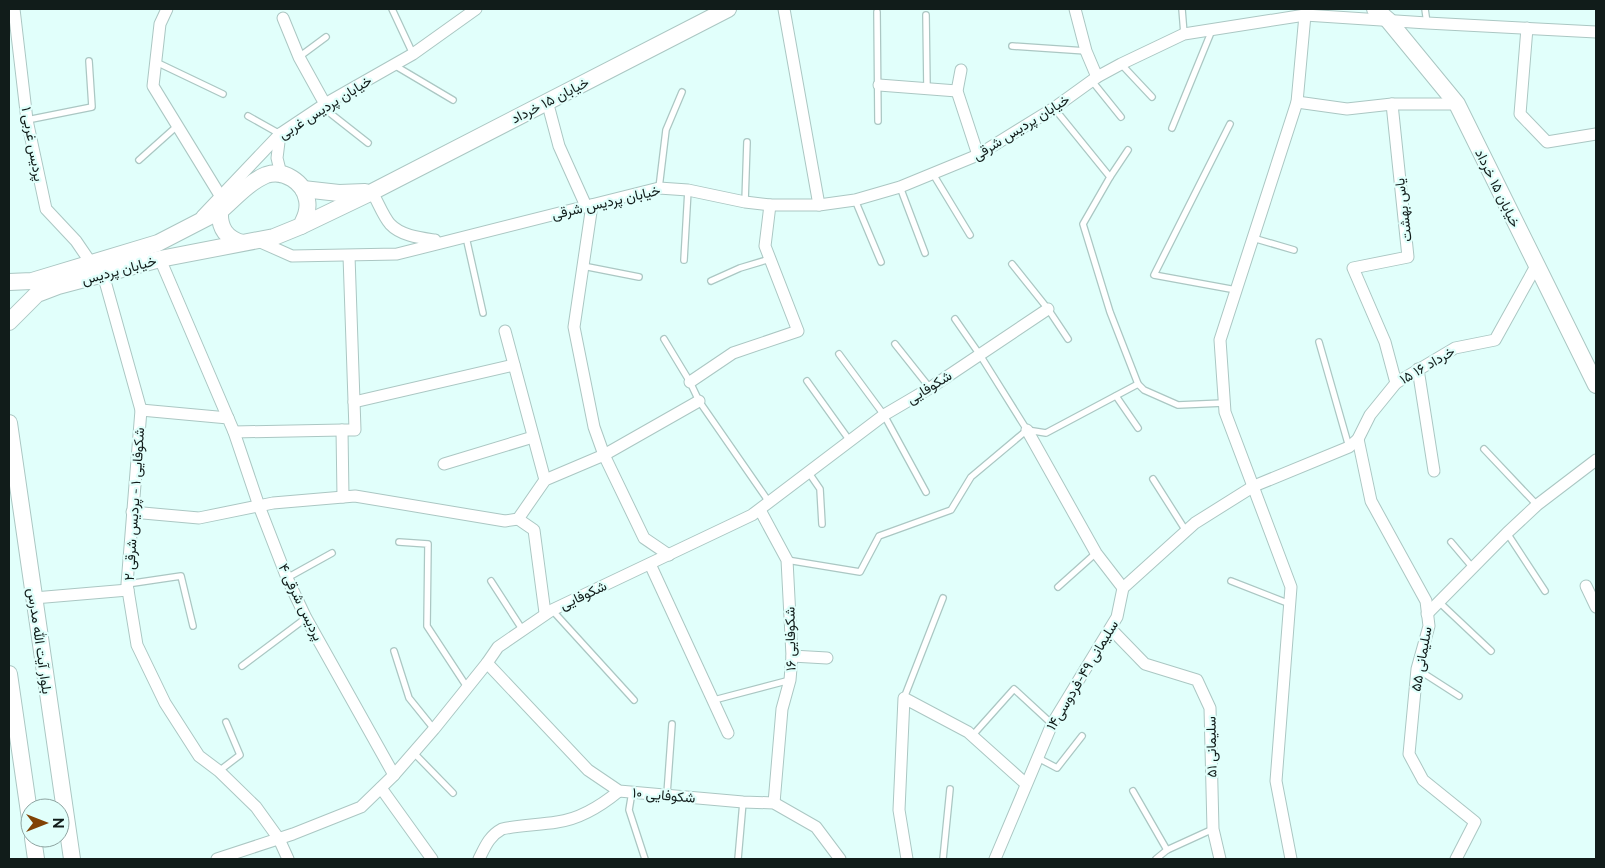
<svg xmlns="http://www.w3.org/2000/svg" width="1605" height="868" viewBox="0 0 1605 868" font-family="Raleway,Vazirmatn,sans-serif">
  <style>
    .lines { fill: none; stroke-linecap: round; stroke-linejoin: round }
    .lane-casing { stroke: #abc7c3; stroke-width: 8 }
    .street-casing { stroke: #abc7c3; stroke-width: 13 }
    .secondary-casing { stroke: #abc7c3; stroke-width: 18 }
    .lane { stroke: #fff; stroke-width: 5.5 }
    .street { stroke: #fff; stroke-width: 11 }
    .secondary { stroke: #fff; stroke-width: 16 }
    .labels { text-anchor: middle; stroke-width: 4.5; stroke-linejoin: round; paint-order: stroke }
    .street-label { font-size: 14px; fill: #111c1a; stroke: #e1fffb }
  </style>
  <rect width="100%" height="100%" fill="#e1fffb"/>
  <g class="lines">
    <defs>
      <g id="lane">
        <polyline points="392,9 413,54"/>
        <polyline points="1182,9 1184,34"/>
        <polyline points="1425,9 1427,23"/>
        <polyline points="877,12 878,121"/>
        <polyline points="926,15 927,89"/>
        <polyline points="1012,46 1086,51"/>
        <polyline points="299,57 326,37"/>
        <polyline points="156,62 223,94"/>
        <polyline points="1121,64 1152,97"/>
        <polyline points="394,65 453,100"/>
        <polyline points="1092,81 1121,117"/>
        <polyline points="321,106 368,143"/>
        <polyline points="1054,108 1110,177 1083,224 1110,312 1138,384 1144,390 1178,405 1224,403"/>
        <polyline points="248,116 280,134"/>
        <polyline points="27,120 92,107 89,61"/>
        <polyline points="1230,124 1154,275 1236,290"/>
        <polyline points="1172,128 1212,30"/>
        <polyline points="139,160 177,126"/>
        <polyline points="933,174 970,235"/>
        <polyline points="1110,177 1128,150"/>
        <polyline points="900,187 925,253"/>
        <polyline points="659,188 666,130 682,92"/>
        <polyline points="855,200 881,262"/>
        <polyline points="745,202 747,142"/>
        <polyline points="466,237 483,313"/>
        <polyline points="1253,238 1294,250"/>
        <polyline points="684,260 688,190"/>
        <polyline points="1012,264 1048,309 1068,339"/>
        <polyline points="583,266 639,277"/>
        <polyline points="711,281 740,268 770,259"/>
        <polyline points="955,319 980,355 1027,430 1046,433 1138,384"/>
        <polyline points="664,339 690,382 699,401 769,502"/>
        <polyline points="1319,342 1349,447"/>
        <polyline points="895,344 930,388"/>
        <polyline points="839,354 884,415 926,492"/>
        <polyline points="807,381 850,441"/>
        <polyline points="1116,396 1138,428"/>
        <polyline points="1484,449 1537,505"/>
        <polyline points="809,473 820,489 822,524"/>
        <polyline points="1153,479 1186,531"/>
        <polyline points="1507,533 1545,591"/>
        <polyline points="399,542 428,544 427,626 467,687"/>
        <polyline points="1451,542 1473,568"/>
        <polyline points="787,560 860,572 879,536 951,510 971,477 1027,430"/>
        <polyline points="287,578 332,553"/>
        <polyline points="491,581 522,629"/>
        <polyline points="1231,581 1290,604"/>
        <polyline points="127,584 181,576 193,626"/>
        <polyline points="1058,587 1096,553"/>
        <polyline points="1439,602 1491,651"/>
        <polyline points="552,610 634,700"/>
        <polyline points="394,651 409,698 434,729"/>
        <polyline points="242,666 306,618"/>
        <polyline points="1417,669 1459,696"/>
        <polyline points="904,698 943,598"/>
        <polyline points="714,700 790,680"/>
        <polyline points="972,736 1014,689 1052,724"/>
        <polyline points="413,752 453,793"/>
        <polyline points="1038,758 1057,768 1082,736"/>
        <polyline points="219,771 240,755 226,722"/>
        <polyline points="1133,791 1167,850"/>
        <polyline points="632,792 629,810 645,859"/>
        <polyline points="667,794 672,724"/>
        <polyline points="738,859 743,802"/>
        <polyline points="943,859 950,789"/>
        <polyline points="1156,859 1167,850 1213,829"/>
      </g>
      <g id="street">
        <polyline points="14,9 27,120 46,209 76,241 91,263"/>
        <polyline points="167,9 160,24 153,86 221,197"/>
        <polyline points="784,9 819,205"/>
        <polyline points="1075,9 1086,51 1097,77"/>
        <polyline points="283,18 299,57 325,104"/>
        <polyline points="1527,28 1520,114 1547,142 1596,134"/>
        <polyline points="961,70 957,91 978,155"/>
        <polyline points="879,85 957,91"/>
        <polyline points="547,101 559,146 586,206"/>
        <polyline points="1297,102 1347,109 1392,104 1457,104"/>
        <polyline points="1392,104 1408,257 1353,268 1385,342 1396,383"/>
        <polyline points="280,134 277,158 281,174"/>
        <path d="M372 192C378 202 383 216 390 224 401 236 421 238 435 240"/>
        <polyline points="592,205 574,327 594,427 604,455 644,538 669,555"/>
        <polyline points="202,216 280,134 325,104 413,54 476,9"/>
        <polyline points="256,240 292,256 397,254 659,188 688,190 745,202 770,205 819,205 855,200 900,187 978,155 1054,108 1097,77 1121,64 1184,34 1305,15 1427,23 1596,32"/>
        <polyline points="160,259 228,418"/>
        <polyline points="103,274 141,410 127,584 137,645 165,703 199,756 219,771 256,807 279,839 288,859"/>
        <polyline points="505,331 545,480"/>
        <polyline points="1418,369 1434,471"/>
        <polyline points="690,382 733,353 798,331 765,246 770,205"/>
        <polyline points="354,402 514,365"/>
        <polyline points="141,410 228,418 234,432 259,506 287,578 306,618 394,775"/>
        <polyline points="1027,430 1096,553 1123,588"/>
        <polyline points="234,432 342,430"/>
        <polyline points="1358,439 1371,501 1426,601 1429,626 1417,669 1409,754 1423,780 1475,822 1456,859"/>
        <polyline points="444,464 533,437"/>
        <polyline points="343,497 342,430 355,430 349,256"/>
        <polyline points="760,510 787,560 792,656 790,680 782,709 774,803"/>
        <polyline points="132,512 199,518 273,503 355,496 505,521 518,519 545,480 604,455 699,401"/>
        <polyline points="518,519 534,530 545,613"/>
        <polyline points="650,564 728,733"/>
        <polyline points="1586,586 1596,607"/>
        <polyline points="34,598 128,590"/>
        <polyline points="1427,614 1507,533 1537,505 1596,460"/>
        <polyline points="1111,629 1145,664 1197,680 1210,708 1213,829 1220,859"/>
        <polyline points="792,656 827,658"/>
        <polyline points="487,663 588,770 619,791 743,802 774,803 816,827 840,859"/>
        <polyline points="381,788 432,859"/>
        <polyline points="217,859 293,834 361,807 394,775 434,729 487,663 498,647 552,610 752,515 884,415 930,388 1048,309"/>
        <path d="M479 859C485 847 489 836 502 829 520 825 539 825 557 822 580 819 602 805 619 791"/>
        <polyline points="907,859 899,810 904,698 968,732 1026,784"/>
        <polyline points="995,859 1052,724 1117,617 1123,588 1195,523 1254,486 1349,447 1358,439 1370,415 1396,383 1455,348 1495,340 1536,266"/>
        <polyline points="1291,859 1276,781 1291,587 1225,412 1220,340 1297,102 1305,15"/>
      </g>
      <g id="secondary">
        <polyline points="1375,9 1388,20 1457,104 1596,385"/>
        <polyline points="303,189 339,193 365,192"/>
        <polyline points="301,226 372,192 728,9"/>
        <polyline points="9,282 32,281 158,243 220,211"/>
        <path d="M9 322 37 294 58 286 160 259 274 237 301 226C305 218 309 210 307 200 304 182 284 169 266 175 249 182 234 199 220 211 219 228 226 238 242 243"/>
        <polyline points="9,423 72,859"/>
        <polyline points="9,674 30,819"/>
        <polyline points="33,838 36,859"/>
      </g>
    </defs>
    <use href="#lane" class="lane-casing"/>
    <use href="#street" class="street-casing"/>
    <use href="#secondary" class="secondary-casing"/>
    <use href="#lane" class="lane"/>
    <use href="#street" class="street"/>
    <use href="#secondary" class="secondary"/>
  </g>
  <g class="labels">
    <g class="street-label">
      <text transform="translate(550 100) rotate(-27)" y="5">خیابان ۱۵ خرداد</text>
      <text transform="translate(325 107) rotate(-32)" y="5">خیابان پردیس غربی</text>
      <text transform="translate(1021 127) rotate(-32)" y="5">خیابان پردیس شرقی</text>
      <text transform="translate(33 144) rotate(80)" y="5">پردیس غربی ۱</text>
      <text transform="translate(1498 188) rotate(64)" y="5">خیابان ۱۵ خرداد</text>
      <text transform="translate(606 202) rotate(-13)" y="5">خیابان پردیس شرقی</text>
      <text transform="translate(1403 210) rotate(-97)" y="5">یاس بهشت</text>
      <text transform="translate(119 270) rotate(-15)" y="5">خیابان پردیس</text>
      <text transform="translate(1427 365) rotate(-30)" y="5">۱۵ خرداد ۱۶</text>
      <text transform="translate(929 387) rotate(-32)" y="5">شکوفایی</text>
      <text transform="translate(134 504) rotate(-86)" y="5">شکوفایی ۱ - پردیس شرقی ۲</text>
      <text transform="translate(583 595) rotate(-25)" y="5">شکوفایی</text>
      <text transform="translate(301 602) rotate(64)" y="5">پردیس شرقی ۴</text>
      <text transform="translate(790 639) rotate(-91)" y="5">شکوفایی ۱۶</text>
      <text transform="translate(40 641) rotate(82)" y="5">بلوار آیت الله مدرس</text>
      <text transform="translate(1421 659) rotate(-80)" y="5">سلیمانی ۵۵</text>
      <text transform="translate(1082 675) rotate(-59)" y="5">سلیمانی ۴۹-فردوسی۱۴</text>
      <text transform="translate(1211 747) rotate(-91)" y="5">سلیمانی ۵۱</text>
      <text transform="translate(664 795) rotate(5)" y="5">شکوفایی ۱۰</text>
    </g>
  </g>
  <rect width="1605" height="868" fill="none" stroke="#111c1a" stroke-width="20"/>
  <g transform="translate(45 823) rotate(90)"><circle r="24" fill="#e1fffb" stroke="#8ea4a1"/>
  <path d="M0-4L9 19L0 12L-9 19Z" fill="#814205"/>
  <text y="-8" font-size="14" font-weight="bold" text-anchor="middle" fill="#111c1a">N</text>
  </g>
</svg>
